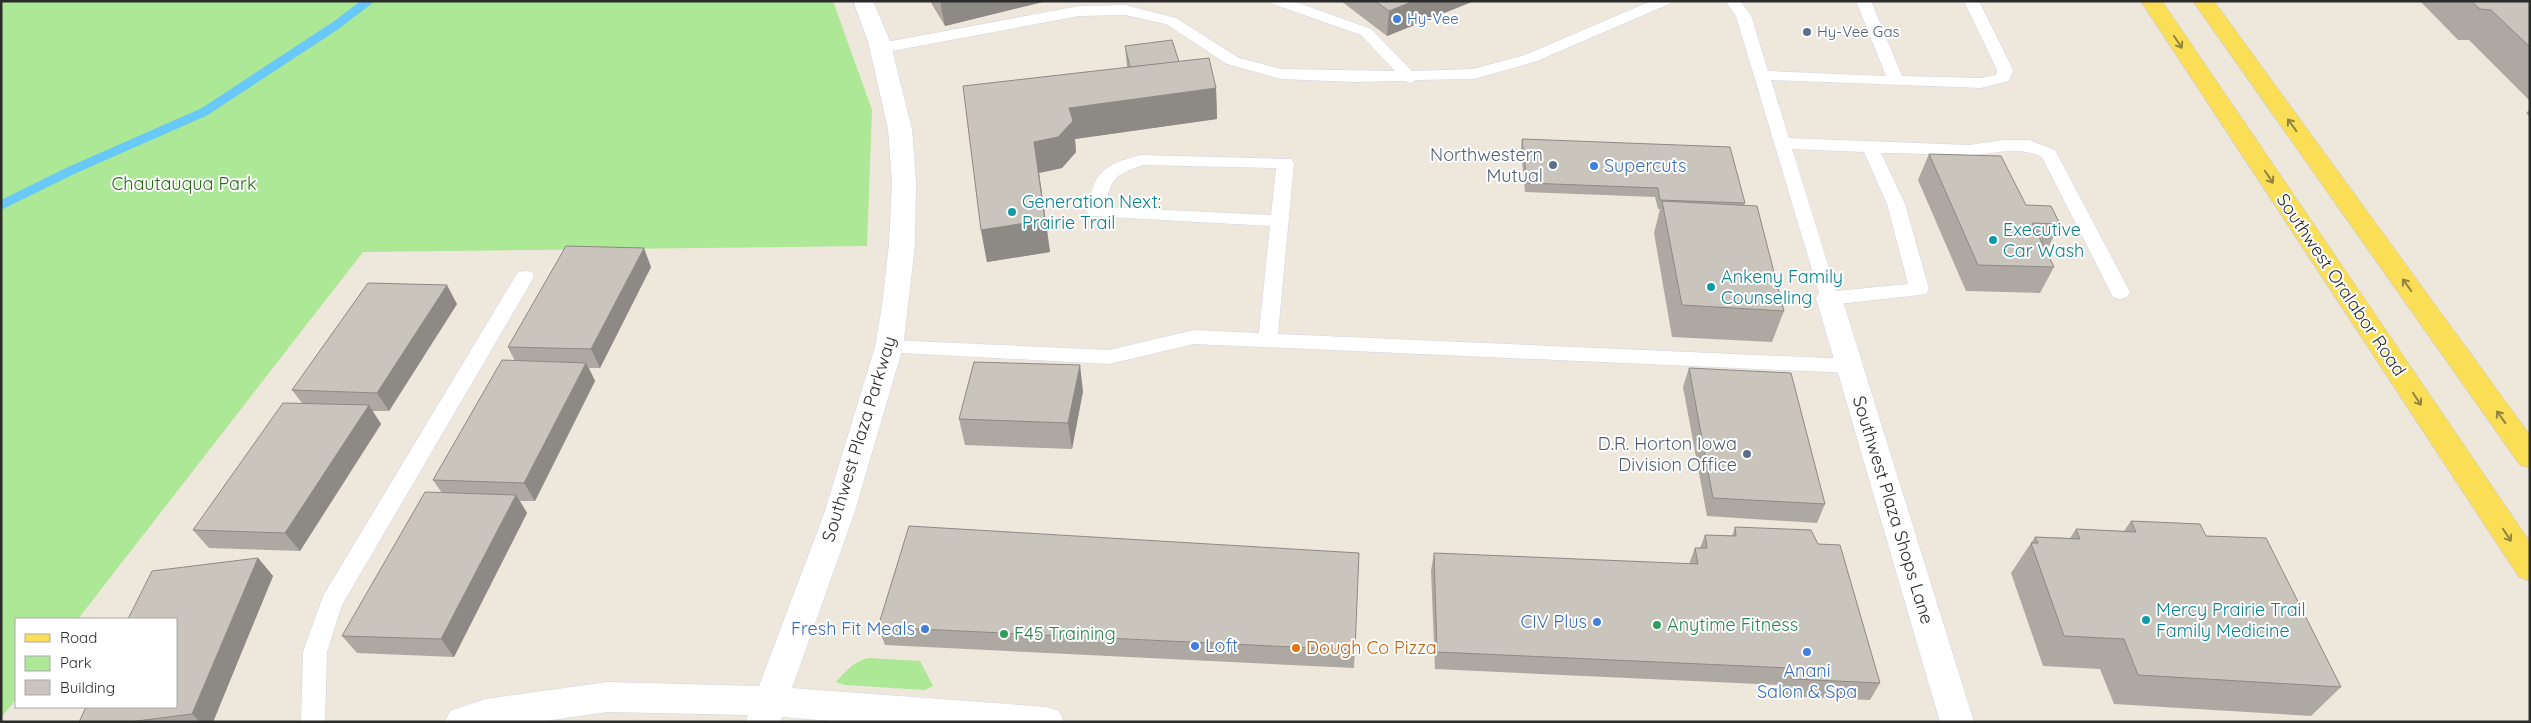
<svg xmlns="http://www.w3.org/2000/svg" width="2531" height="723" viewBox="0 0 2531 723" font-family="Quicksand,sans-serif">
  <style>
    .green { fill: #ace895 }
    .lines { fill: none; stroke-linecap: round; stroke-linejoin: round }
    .stream { stroke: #68c8f7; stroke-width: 9 }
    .service-casing { stroke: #d1d4e5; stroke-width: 1 }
    .minor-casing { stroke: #d1d4e5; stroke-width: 1 }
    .primary-casing { stroke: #c8c8c8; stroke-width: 1 }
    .service { fill: #fff; fill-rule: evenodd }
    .minor { fill: #fff; fill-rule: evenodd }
    .primary { fill: #fade55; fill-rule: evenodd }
    .wall { fill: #ada9a2 }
    .shaded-wall { fill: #8d8984 }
    .building { fill: #c9c4bc; stroke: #8d8984 }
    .oneway { stroke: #928440 }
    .shop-dot { fill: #3f7fe0; stroke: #fff; stroke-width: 2 }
    .service-dot { fill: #5c6f8a; stroke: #fff; stroke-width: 2 }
    .culture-dot { fill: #0f9aa8; stroke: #fff; stroke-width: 2 }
    .leisure-dot { fill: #2e9e5b; stroke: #fff; stroke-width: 2 }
    .food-dot { fill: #e8710a; stroke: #fff; stroke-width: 2 }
    .labels { text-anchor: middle; stroke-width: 4; stroke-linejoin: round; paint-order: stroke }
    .far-shop-label { font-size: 15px; fill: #366cbe; stroke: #fff; text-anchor: start }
    .far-service-label { font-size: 15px; fill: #4e5e75; stroke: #fff; text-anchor: start }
    .service-label { font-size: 18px; fill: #4e5e75; stroke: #fff; text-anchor: end }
    .shop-label { font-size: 18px; fill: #366cbe; stroke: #fff; text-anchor: start }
    .park-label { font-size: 18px; fill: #226e15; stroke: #fff }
    .culture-label { font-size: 18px; fill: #0d838f; stroke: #fff; text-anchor: start }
    .street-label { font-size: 18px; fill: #2b2b2b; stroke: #fff }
    .leisure-label { font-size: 18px; fill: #27864d; stroke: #fff; text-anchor: start }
    .food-label { font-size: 18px; fill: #c56008; stroke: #fff; text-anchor: start }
  </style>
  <rect width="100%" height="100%" fill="#eee7dc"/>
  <g class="green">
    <polygon points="1,1 833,1 872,110 867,246 363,252 78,619 16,619 16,699 1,718"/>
    <path d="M869 658 920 661 933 686 925 690 845 685 836 682C845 672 855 660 869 658Z"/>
  </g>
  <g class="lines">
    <polyline class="stream" points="1,205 70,171 204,112 335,26 368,1"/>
    <defs>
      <g id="service">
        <polygon points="1271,1 1293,1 1371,29 1412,71 1473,69 1525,55 1651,1 1671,1 1669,4 1537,61 1474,79 1416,80 1410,83 1404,81 1354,82 1281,79 1227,64 1166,24 1125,15 1079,16 881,53 873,48 881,43 1079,6 1125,5 1176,18 1239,58 1282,69 1395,71 1361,35 1273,4"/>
        <path d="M1725 1H1740L1751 15 1768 71 1886 76 1856 1H1871L1902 76 1981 78 1996 75 1997 70 1964 1H1979L2013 70 2009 81 1981 88 1771 80 1789 138 1969 145 2003 140H2029L2055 150 2130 292 2127 297 2120 299 2113 297 2042 157C2013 144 1996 155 1966 155 1938 155 1910 153 1881 153L1905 204 1929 289 1926 294 1919 295 1829 305 1822 303 1736 16ZM1792 149 1864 152 1887 204 1908 284 1836 291Z"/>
        <path d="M1141 155 1291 159 1294 163 1278 334 1850 359 1857 361 1860 366 1857 371 1850 373 1194 344 1109 364 882 352 879 347 882 342 889 340 1109 350 1194 330 1259 333 1270 226 1090 216 1087 212C1094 172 1102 165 1141 155ZM1143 165 1276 168 1271 215 1106 207C1110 177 1116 175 1143 165Z"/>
        <polygon points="525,271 532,272 534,277 342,605 327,652 325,722 301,722 303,652 323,596 518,272"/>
      </g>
      <g id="minor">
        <polygon points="853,1 873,1 890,41 912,129 916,182 915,244 908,306 903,347 854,514 792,688 1047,707 1059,711 1064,722 844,722 782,717 780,722 746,722 748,715 608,712 538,722 445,722 450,711 485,699 608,682 759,686 824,514 875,347 882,306 889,244 892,182 888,129 868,41"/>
        <polygon points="1829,289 1838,292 1842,298 1974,722 1940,722 1816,298 1820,292"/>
      </g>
      <g id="primary">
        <polygon points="2141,1 2162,1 2530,542 2530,581 2519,577"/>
        <polygon points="2193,1 2214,1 2530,435 2530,468 2520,465"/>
      </g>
    </defs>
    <use href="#service" class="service-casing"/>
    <use href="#minor" class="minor-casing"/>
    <use href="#primary" class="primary-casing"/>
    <use href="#service" class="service"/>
    <use href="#minor" class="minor"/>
    <use href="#primary" class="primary"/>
  </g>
  <g class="wall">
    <polygon points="930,1 1047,1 945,26"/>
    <polygon points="1341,1 1474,1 1387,36"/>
    <polygon points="2420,1 2530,1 2530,101 2469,40 2458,40"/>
    <polygon points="1125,46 1179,62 1216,88 1217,119 1075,139 1076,152 1062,168 1039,173 1050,252 987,262 981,230 1127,67"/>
    <polygon points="2530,109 2530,117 2526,113"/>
    <polygon points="1522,139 1745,203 1744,206 1784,311 1772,342 1672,337 1654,233 1660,209 1658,209 1655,197 1525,192 1521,149"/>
    <polygon points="1929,154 2026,205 2060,224 2047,250 2045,250 2054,267 2040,293 1966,291 1918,180"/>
    <polygon points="651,267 600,368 589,368 595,381 535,501 520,501 527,513 454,657 357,653 342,636 442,493 433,480 515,361 508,347"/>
    <polygon points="457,304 389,411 372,411 381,424 300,551 209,548 193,530 302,403 292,390"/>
    <polygon points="1689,368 1825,504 1817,523 1707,516 1683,387"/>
    <polygon points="1083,391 1072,449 965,445 959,419"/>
    <polygon points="2131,521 2206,536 2341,687 2311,716 2114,704 2100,669 2043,666 2011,573 2035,537 2070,538 2076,529 2124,531"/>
    <polygon points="1735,527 1880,683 1870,700 1783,696 1780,685 1435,669 1431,571 1434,553 1689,564 1695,548 1700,548 1705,535 1732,536"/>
    <polygon points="258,558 273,576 213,722 79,722"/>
    <polygon points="878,627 1355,650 1354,668 885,645"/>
  </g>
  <g class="shaded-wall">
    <polygon points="940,1 1047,1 945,26"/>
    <polygon points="1414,1 1474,1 1387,36 1389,11"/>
    <polygon points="1216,88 1217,119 1075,139 1076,152 1062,168 1039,173 1050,252 987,262 981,230 1034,142 1069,108"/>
    <polygon points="644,248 651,267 600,368 591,349"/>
    <polygon points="447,285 457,304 389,411 377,393"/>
    <polygon points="586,363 595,381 535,501 524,483"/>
    <polygon points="1080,365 1083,391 1072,449 1068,423"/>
    <polygon points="369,405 381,424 300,551 285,533"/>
    <polygon points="516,495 527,513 454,657 441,639"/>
    <polygon points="258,558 273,576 213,722 200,722 192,714"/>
  </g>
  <g class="building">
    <polygon points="1375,1 1414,1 1389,11"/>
    <polygon points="2471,1 2530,1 2530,47 2491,10 2480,9"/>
    <polygon points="1172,40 1179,62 1130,67 1125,46"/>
    <polygon points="1209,58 1216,88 1069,108 1073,121 1058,137 1034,142 1045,220 981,230 963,86"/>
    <polygon points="1522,139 1730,147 1745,203 1660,200 1658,188 1527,183"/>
    <polygon points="1929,154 2001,156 2026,205 2051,206 2060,224 2032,223 2054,267 1978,265"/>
    <polygon points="1662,201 1757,206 1784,311 1682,305"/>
    <polygon points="566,246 644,248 591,349 508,347"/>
    <polygon points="368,283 447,285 377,393 292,390"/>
    <polygon points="502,360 586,363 524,483 433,480"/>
    <polygon points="974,362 1080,365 1068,423 959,419"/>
    <polygon points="1689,368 1791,373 1825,504 1713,498"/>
    <polygon points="283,403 369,405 285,533 193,530"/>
    <polygon points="425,492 516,495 441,639 342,636"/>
    <polygon points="2131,521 2200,524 2206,536 2266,538 2341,687 2138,675 2124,639 2064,636 2031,543 2038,543 2035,537 2080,539 2076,529 2136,532"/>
    <polygon points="909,526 1359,553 1355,650 878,627"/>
    <polygon points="1735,527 1811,530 1818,544 1840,545 1880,683 1792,679 1789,668 1437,652 1434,553 1698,564 1695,548 1707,548 1705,535 1736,536"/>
    <polygon points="258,558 192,714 129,722 79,722 86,707 176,707 176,619 128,619 152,571"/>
  </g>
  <defs><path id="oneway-shaft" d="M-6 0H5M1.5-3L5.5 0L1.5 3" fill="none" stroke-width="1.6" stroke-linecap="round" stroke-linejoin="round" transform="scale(1.25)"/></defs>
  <g class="oneway">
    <use href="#oneway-shaft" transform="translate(2178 42) rotate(56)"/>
    <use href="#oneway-shaft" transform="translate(2292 125) rotate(-126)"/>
    <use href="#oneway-shaft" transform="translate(2269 177) rotate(56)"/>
    <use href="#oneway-shaft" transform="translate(2407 285) rotate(-126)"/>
    <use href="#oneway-shaft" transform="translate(2417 399) rotate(56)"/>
    <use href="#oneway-shaft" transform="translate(2501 417) rotate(-126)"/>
    <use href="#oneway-shaft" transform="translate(2507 535) rotate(56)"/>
  </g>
  <g class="shop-dot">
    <circle cx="1397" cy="19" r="5"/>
    <circle cx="1594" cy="166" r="5"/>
    <circle cx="1597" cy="622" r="5"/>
    <circle cx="925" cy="629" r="5"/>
    <circle cx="1195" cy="646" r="5"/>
    <circle cx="1807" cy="652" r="5"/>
  </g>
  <g class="service-dot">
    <circle cx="1807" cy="32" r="5"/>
    <circle cx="1553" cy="165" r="5"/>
    <circle cx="1747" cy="454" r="5"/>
  </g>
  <g class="culture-dot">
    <circle cx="1012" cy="212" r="5"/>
    <circle cx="1993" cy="240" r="5"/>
    <circle cx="1711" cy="287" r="5"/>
    <circle cx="2146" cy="620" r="5"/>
  </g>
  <g class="leisure-dot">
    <circle cx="1657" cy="625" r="5"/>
    <circle cx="1004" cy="634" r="5"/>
  </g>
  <circle class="food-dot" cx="1296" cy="648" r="5"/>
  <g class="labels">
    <g class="far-shop-label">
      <text x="1407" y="24">Hy-Vee</text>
    </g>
    <g class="far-service-label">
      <text x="1817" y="37">Hy-Vee Gas</text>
    </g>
    <g class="service-label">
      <text x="1543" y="161">Northwestern<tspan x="1543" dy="21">Mutual</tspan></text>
      <text x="1737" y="450">D.R. Horton Iowa<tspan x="1737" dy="21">Division Office</tspan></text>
    </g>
    <g class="shop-label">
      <text x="1604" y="172">Supercuts</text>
      <text x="1587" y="628" text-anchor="end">CIV Plus</text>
      <text x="915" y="635" text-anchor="end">Fresh Fit Meals</text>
      <text x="1205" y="652">Loft</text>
      <text x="1807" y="677" text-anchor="middle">Anani<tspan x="1807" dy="21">Salon &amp; Spa</tspan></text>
    </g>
    <g class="park-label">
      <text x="184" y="190">Chautauqua Park</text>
    </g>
    <g class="culture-label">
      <text x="1022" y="208">Generation Next:<tspan x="1022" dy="21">Prairie Trail</tspan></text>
      <text x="2003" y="236">Executive<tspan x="2003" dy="21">Car Wash</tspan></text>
      <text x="1721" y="283">Ankeny Family<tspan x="1721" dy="21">Counseling</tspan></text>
      <text x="2156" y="616">Mercy Prairie Trail<tspan x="2156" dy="21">Family Medicine</tspan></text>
    </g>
    <g class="street-label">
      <text transform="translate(2341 285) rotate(56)" y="6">Southwest Oralabor Road</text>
      <text transform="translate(859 439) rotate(-73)" y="6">Southwest Plaza Parkway</text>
      <text transform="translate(1893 510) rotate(73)" y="6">Southwest Plaza Shops Lane</text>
    </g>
    <g class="leisure-label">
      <text x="1667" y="631">Anytime Fitness</text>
      <text x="1014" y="640">F45 Training</text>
    </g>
    <g class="food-label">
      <text x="1306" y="654">Dough Co Pizza</text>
    </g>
  </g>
  <rect width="2531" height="723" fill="none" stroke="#2b2b2b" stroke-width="5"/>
  <rect x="15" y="618" width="162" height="90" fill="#ffffff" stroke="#aaaaaa"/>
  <rect x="25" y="634" width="25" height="8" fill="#fade55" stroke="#aaaaaa"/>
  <text x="60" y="643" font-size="15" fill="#2b2b2b">Road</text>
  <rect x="25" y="656" width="25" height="15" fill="#ace895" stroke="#aaaaaa"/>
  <text x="60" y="668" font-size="15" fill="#2b2b2b">Park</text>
  <rect x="25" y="680" width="25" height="15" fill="#c9c4bc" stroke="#aaaaaa"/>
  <text x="60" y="693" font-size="15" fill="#2b2b2b">Building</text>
</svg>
